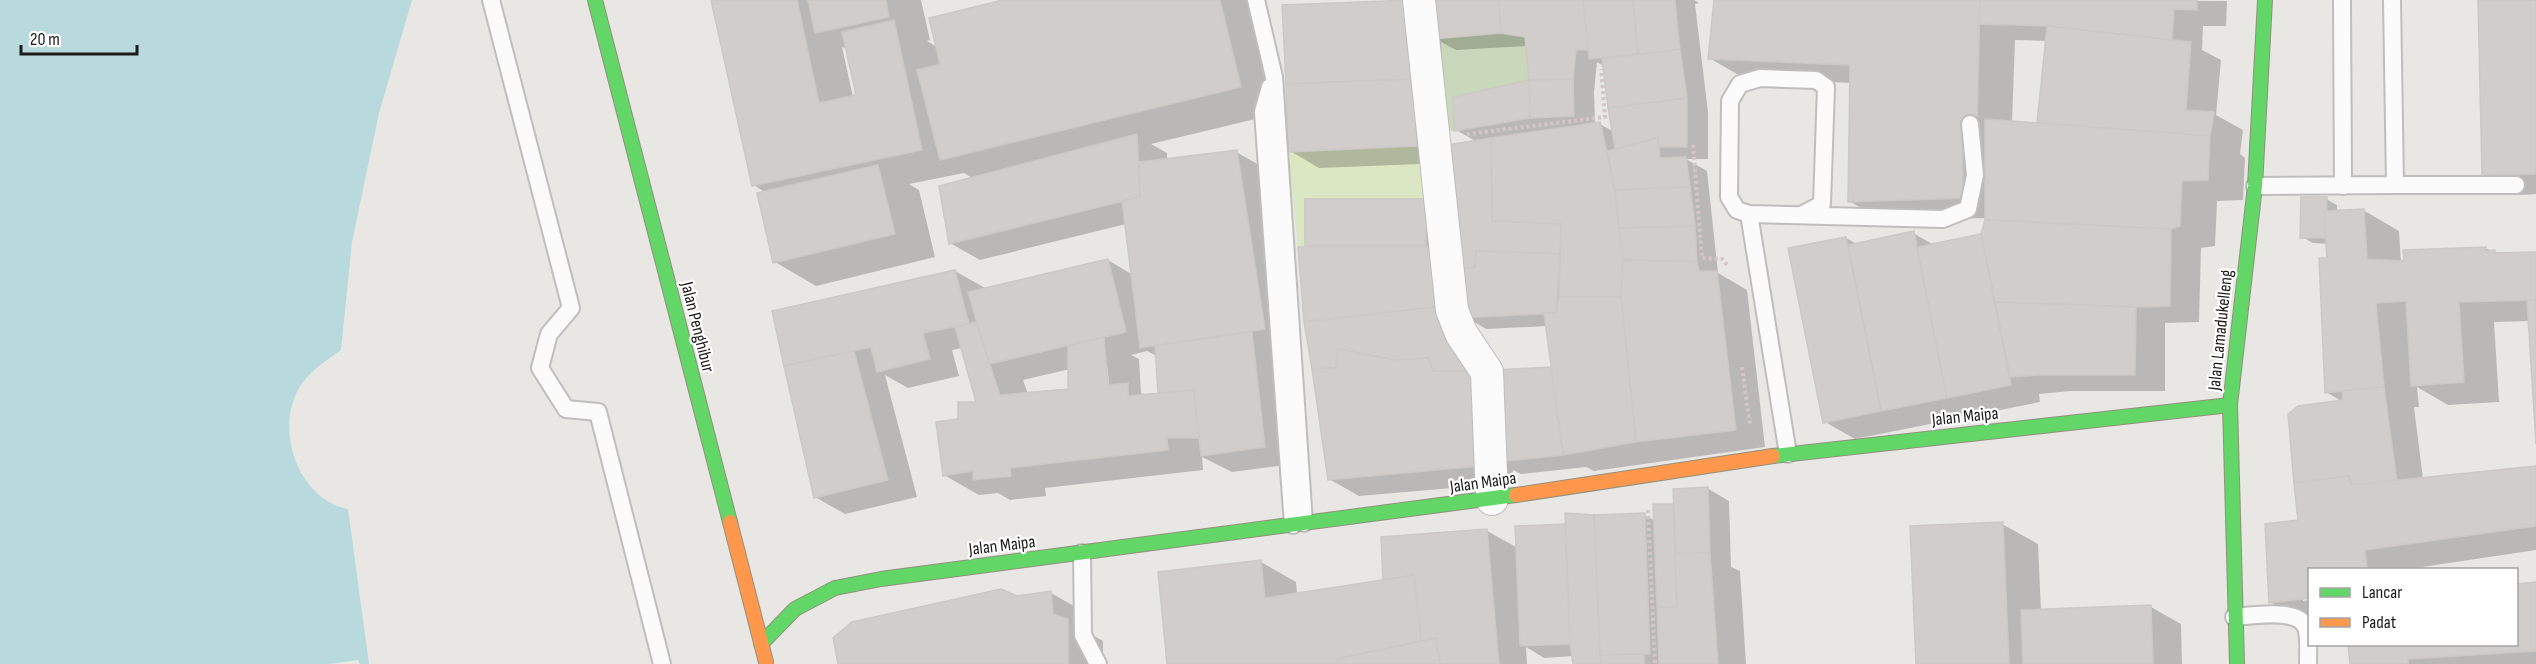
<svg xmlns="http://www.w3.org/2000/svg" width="2536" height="664" viewBox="0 0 2536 664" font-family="'Sofia Sans Condensed',sans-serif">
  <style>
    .grass { fill: #dbe6c3 }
    .forest { fill: #c9d7ba }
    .water { fill: #b8dadc }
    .shadow { fill: #0003; fill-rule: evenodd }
    .building { fill: #d0cdcb; stroke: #ccc8c5; stroke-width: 1.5 }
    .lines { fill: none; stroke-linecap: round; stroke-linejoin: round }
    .lane-casing { stroke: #bfbebc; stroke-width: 20 }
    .street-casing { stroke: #bfbebc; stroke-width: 34 }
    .fast-casing { stroke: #92907d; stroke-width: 16 }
    .slow-casing { stroke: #92907d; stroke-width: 16 }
    .path { stroke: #d4c6c6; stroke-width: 4; stroke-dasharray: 3 3; stroke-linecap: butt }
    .lane { stroke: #fcfbfb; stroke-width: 16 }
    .street { stroke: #fcfbfb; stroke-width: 32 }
    .fast { stroke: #63d668; stroke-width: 14 }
    .slow { stroke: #ff974d; stroke-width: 14 }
    .labels { text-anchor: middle; stroke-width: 4.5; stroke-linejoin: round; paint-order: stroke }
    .street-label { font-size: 18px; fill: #1b1b1b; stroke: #fff }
  </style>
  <rect width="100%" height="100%" fill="#e9e7e4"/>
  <polygon class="grass" points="1417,146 1426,199 1305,199 1305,246 1298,247 1288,152"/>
  <polygon class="forest" points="1501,33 1525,37 1529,80 1453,97 1454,131 1440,129 1433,39"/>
  <path class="water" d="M0 0H412L379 113 352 242 341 350C328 359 313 369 303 382 272 424 296 499 348 509L369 664H360L358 660 330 664H0Z"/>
  <g class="shadow">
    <path d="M713 0H921L930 40 927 41 937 47 1010 0H1257L1284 112 1151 144 1167 153V160L1236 152 1272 172 1294 464 1232 472 1202 457 1203 470 1045 488 1046 496 1010 500 998 493 979 495 944 475 959 420 978 403 962 348 952 350 959 376 908 388 885 375 917 497 845 514 815 497 774 313 955 271 985 288 1108 260 1133 275 1126 224 980 260 950 243 974 179 964 173 909 184 919 190 935 257 816 286 775 262 766 193 754 185ZM842 47 847 49 857 96 853 97ZM1147 351 1157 356 1159 395 1147 396 1141 393 1139 359 1131 355ZM1104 365H1107L1110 392 1107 393ZM1070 369V390L1028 394 1023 380Z"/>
    <path d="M1432 0H1694L1699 3 1695 4 1708 112V159H1686L1707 171 1718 273 1747 290 1765 447 1594 471 1586 467 1521 474 1513 470 1510 483 1359 496 1329 479 1311 248 1306 245V201L1448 213 1445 163 1319 168 1290 151ZM1441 42 1456 50 1527 46 1530 81 1456 130 1477 142 1446 147ZM1597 62 1605 67 1614 132 1600 124 1595 125 1594 92ZM1464 316 1486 329 1547 326 1553 370 1496 376Z"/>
    <path d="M1716 0 2227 1 2226 26H2203L2202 50 2221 60 2216 115 2243 130 2240 154 2245 158 2243 200 2217 201 2215 246 2201 248 2199 322 2165 323V391H2071L2039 394 2040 402 1855 439 1825 422 1846 238 1857 244 1913 233 1934 245 1982 235 1986 218 1884 221 1849 201 1851 83 1744 78 1709 58ZM2015 40 2047 41 2044 125 2012 123Z"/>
    <polygon points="2480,0 2536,0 2536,194 2519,195 2483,174"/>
    <polygon points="2326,199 2337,205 2337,211 2363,210 2399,231 2401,262 2485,248 2500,254 2536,253 2536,420 2530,321 2494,322 2499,402 2448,405 2417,387 2419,407 2414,407 2423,479 2536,467 2536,550 2402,570 2310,570 2303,598 2303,601 2310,600 2310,622 2306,622 2270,602 2343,402 2326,392 2328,244 2313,243 2302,237"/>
    <polygon points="1707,488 1729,501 1731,567 1740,571 1746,664 1574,664 1573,656 1544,658 1526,647 1527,664 1170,664 1261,562 1296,582 1297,594 1388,581 1487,531 1518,548 1565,526 1567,527 1594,517 1644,515 1656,521 1655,506 1676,505"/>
    <polygon points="2002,524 2038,544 2041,611 2151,607 2181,624 2182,664 1917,664"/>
    <polygon points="2536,584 2536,664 2351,664 2516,644"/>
    <polygon points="1051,593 1086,613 1087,632 1103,641 1103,664 840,664 1017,598"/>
  </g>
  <g class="building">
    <polygon points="711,0 797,0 819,103 856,95 842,32 894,20 922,150 752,186"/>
    <polygon points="808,0 886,0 889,17 815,33"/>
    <polygon points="1003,0 1220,0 1241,87 940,160 917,70 940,64 929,18"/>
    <polygon points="1411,0 1414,79 1286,84 1282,5"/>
    <polygon points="1431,0 1499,0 1501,33 1433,39"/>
    <polygon points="1499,0 1583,0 1589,50 1576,50 1573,79 1529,80 1525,37 1501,33"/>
    <polygon points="1583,0 1633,0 1638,54 1589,59"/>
    <polygon points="1633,0 1675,0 1680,51 1638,54"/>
    <polygon points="1714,0 1980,0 1977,123 1962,124 1963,198 1848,202 1850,65 1708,59"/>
    <polygon points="1980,0 2197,0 2197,10 2174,9 2172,40 2047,26 1979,24"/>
    <polygon points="2478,0 2536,0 2536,174 2482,175"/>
    <polygon points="2047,26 2191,42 2186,110 2214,112 2210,136 2037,123"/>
    <polygon points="1680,49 1687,98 1608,108 1602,59"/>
    <polygon points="1414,79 1417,146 1288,152 1286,84"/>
    <polygon points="1573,79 1574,116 1530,118 1529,80"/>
    <polygon points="1529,80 1530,118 1454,131 1453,97"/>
    <polygon points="1687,98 1687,147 1659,147 1658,138 1615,149 1608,108"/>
    <polygon points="1985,119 2210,136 2208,180 2182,181 2180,226 2171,229 1985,220"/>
    <polygon points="1600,122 1613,178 1623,260 1621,297 1559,297 1561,224 1492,221 1491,138"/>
    <polygon points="1137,134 1140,197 949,244 939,186"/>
    <polygon points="1491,138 1492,221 1561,224 1560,254 1476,251 1475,267 1454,270 1442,146"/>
    <polygon points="1658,138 1660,158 1686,157 1690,187 1615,190 1607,151"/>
    <polygon points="1237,150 1265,329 1140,348 1122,201 1140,197 1139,162"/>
    <polygon points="878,165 895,234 773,263 757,193"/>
    <polygon points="1690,187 1695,226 1619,228 1615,190"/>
    <polygon points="2301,197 2327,197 2326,238 2300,238"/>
    <rect x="1305" y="199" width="121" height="47"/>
    <polygon points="2364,209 2367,259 2404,261 2403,250 2486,247 2486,251 2495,250 2495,253 2536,252 2536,300 2459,302 2464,382 2411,386 2406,301 2376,303 2384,387 2325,393 2319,258 2327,258 2324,211"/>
    <polygon points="1985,220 2171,229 2170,306 2136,307 1995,302 1981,234"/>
    <polygon points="1695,226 1697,262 1623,260 1619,228"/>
    <polygon points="1914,231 1947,398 1881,411 1848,245"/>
    <polygon points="1981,234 2011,385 1947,398 1917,247"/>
    <polygon points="1846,237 1881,411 1823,423 1788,248"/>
    <polygon points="1298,247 1435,247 1435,307 1304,322"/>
    <polygon points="1476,251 1560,254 1556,313 1463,318 1454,270 1475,267"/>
    <polygon points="1108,259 1126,332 989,364 968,292"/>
    <polygon points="1623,260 1697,262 1699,271 1717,271 1736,430 1636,442 1621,297"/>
    <polygon points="955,270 969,324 923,333 930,359 877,372 871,347 784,366 772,311"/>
    <polygon points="1559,297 1621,297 1636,442 1563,455 1544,313 1556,313"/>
    <polygon points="2527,300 2536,300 2536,444"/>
    <polygon points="1995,302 2136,307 2135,375 2040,375 2010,377"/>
    <polygon points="1435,307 1444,313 1476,371 1433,371 1429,358 1395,360 1338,349 1336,368 1312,369 1304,322"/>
    <polygon points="976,322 1000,395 1068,389 1068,346 1104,337 1108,385 1128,383 1128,396 1194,390 1199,438 1167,438 1168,450 1010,468 1011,476 973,480 973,471 943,476 936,422 958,419 958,402 976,402 955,327"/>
    <polygon points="1252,332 1265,447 1201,456 1194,390 1158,393 1155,346"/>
    <polygon points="1338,349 1395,360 1429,358 1433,371 1476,371 1480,466 1328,480 1312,369 1336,368"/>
    <polygon points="854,351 888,480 814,498 784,366"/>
    <polygon points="1551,367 1563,455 1498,462 1494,370"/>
    <polygon points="2384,387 2397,481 2351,485 2349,476 2294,483 2288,414 2298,406 2343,400 2342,391"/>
    <polygon points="2536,466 2536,526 2365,550 2367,570 2310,570 2310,598 2269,603 2265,524 2298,520 2294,483 2349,476 2351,485"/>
    <polygon points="1708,487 1710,553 1676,555 1673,489"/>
    <polygon points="1653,504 1673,504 1677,607 1657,607"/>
    <polygon points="1565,513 1594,515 1601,664 1573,664 1570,644"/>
    <polygon points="1645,513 1650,654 1600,655 1594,515"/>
    <polygon points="2003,522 2009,664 1916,664 1910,526"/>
    <polygon points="1565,524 1570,644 1520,646 1515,526"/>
    <polygon points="1487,529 1499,664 1440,664 1436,638 1421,641 1414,575 1383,580 1381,537"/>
    <polygon points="1675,553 1710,553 1718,664 1659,664 1657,607 1677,607"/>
    <polygon points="1261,560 1265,598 1414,575 1421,641 1337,659 1338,664 1167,664 1158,572"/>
    <polygon points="2536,582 2536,651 2408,659 2408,664 2350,664 2348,644 2516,644 2516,584"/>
    <polygon points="1001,589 1017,596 1051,591 1053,614 1068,619 1068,664 838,664 833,638 852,622"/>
    <polygon points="2151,605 2153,664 2023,664 2021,610"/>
    <polygon points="1436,638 1440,664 1338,664 1337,659"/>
    <polygon points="1644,654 1644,664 1601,664 1601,655"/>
  </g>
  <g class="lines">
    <defs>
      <g id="lane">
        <polyline points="491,0 571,308 549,334 540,368 566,409 598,412 662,664"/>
        <polyline points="1256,0 1274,77 1304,523"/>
        <polyline points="2342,0 2343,186"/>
        <polyline points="1270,87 1263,112 1293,525"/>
        <polyline points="2395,185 2516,185"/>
        <polyline points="2255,186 2395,185 2392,0"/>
        <polyline points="1749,214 1788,454"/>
        <polyline points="1803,214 1822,204 1826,87 1816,80 1760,78 1740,84 1730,101 1729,197 1737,210 1749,214 1943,219 1968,209 1975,175 1970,124"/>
        <polyline points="1082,553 1083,635 1098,664"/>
        <path d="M2234 617C2252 616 2303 606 2307 631 2309 641 2308 653 2308 664"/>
      </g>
      <polyline id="street" points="1419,0 1452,310 1461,333 1487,372 1492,499"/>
      <g id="fast">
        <polyline points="595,0 730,522"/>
        <polyline points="1773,456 2230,405"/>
        <polyline points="761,644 795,609 835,588 881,579 1516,495"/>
        <polyline points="2237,664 2230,405 2255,186 2265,0"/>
      </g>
      <g id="slow">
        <polyline points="1516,495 1773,456"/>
        <polyline points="730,522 766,662"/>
      </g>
    </defs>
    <use href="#lane" class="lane-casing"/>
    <use href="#street" class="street-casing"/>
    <use href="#fast" class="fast-casing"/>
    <use href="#slow" class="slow-casing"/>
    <g class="path">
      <polyline points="1467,134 1605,117 1601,69"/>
      <polyline points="1693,145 1702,258 1722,259 1727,265"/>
      <polyline points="1742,367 1750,425"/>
      <polyline points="1648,510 1655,664"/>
    </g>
    <use href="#lane" class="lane"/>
    <use href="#street" class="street"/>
    <use href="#fast" class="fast"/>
    <use href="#slow" class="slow"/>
  </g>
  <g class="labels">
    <g class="street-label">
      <text transform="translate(698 327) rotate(76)" y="6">Jalan Penghibur</text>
      <text transform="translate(2220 330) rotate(-84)" y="6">Jalan Lamadukelleng</text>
      <text transform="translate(1965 416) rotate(-6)" y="6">Jalan Maipa</text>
      <text transform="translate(1483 482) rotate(-8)" y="6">Jalan Maipa</text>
      <text transform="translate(1002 545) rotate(-7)" y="6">Jalan Maipa</text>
    </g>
  </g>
  <rect x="2308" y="568" width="210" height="78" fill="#ffffff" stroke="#a4a4a4" stroke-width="1.5"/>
  <rect x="2320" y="588" width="30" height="9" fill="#63d668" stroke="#a4a4a4" stroke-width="1.5"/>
  <text x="2362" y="598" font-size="18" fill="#1b1b1b">Lancar</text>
  <rect x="2320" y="618" width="30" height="9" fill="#ff974d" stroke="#a4a4a4" stroke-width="1.5"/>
  <text x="2362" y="628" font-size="18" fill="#1b1b1b">Padat</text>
  <path d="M21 45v9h116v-9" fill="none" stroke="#1b1b1b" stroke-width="3"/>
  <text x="30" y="45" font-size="18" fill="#1b1b1b" stroke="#ffffff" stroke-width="4.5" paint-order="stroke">20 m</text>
</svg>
